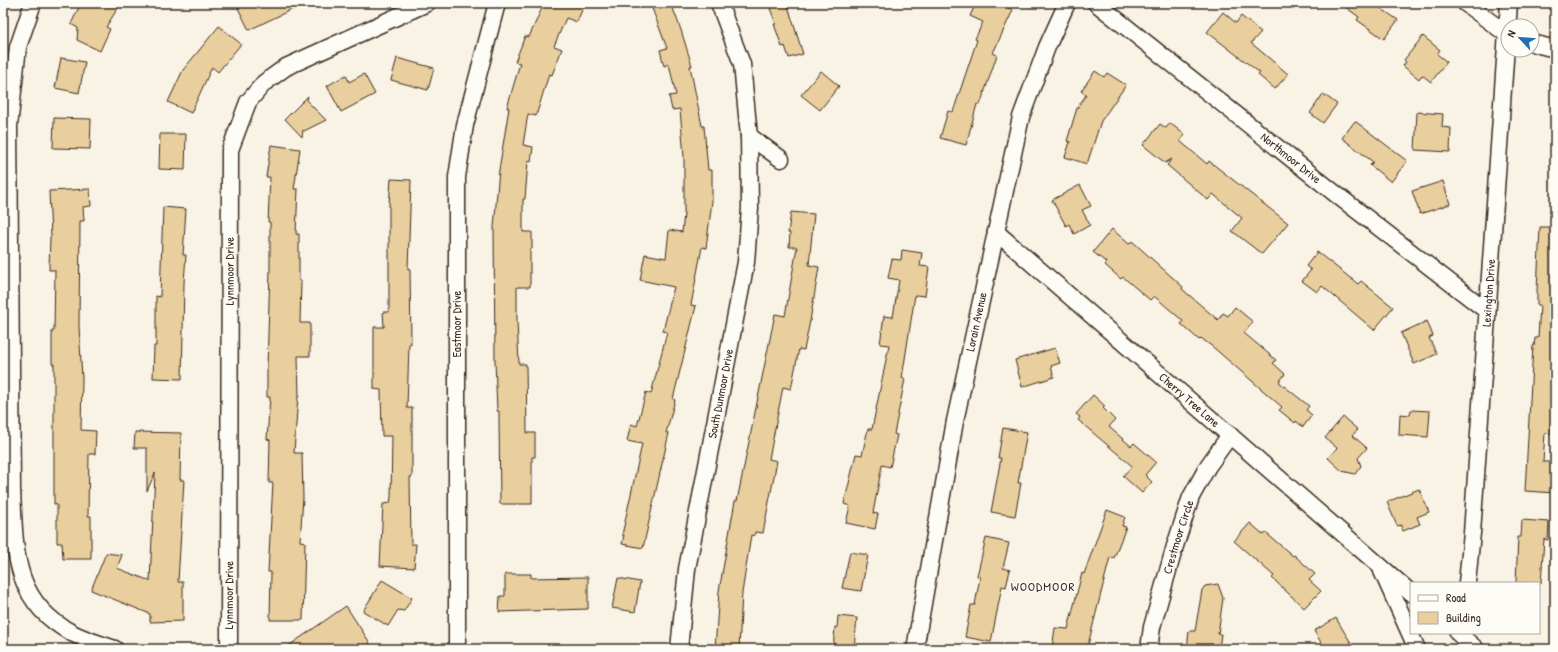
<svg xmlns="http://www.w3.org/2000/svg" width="1558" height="652" viewBox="0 0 1558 652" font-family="'Patrick Hand',sans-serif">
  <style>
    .building { fill: #e9cf9e; stroke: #3b2a1e }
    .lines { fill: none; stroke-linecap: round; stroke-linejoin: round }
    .minor-casing { stroke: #3b2a1e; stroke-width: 19 }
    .minor { stroke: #fdfcf7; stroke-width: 16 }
    .labels { text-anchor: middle; stroke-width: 3; stroke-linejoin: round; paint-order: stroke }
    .street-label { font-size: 12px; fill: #3b2a1e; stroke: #fdfcf7 }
    .neighbourhood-label { font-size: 13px; letter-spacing: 1px; fill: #3b2a1e; stroke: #fdfcf7 }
  </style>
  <rect width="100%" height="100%" fill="#f9f3e5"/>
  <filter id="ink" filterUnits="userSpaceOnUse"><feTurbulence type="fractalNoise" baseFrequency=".025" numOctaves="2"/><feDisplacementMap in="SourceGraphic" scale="8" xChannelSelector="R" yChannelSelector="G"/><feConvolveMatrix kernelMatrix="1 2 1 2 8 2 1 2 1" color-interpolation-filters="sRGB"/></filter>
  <g filter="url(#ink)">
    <g class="building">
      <polygon points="81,3 121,3 106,27 110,29 100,51 77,40 78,28 71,24"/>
      <polygon points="248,3 305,3 249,30 238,8"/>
      <polygon points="531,3 585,3 577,22 566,18 554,46 562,49 552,75 549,74 536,116 528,114 523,145 533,147 531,162 528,161 525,199 523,199 523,232 532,232 532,249 530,249 530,287 517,287 517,321 519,364 526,364 527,433 535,433 535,457 532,457 532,504 500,504 499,420 499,411 497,411 495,361 494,227 499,170 509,108 507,108 520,63 515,62 525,36 529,37 542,8"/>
      <polygon points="650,3 671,3 681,30 692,66 690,66 702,126 704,126 708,170 712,170 712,201 706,248 702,247 691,305 696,306 673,399 675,400 666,433 669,433 643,548 622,544 624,535 622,535 642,444 627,441 631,424 637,426 646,392 651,394 667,332 663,331 674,287 640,280 645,254 666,258 669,230 682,232 684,214 684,157 680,109 672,110 669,96 676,95 669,64 664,66 660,50 667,48"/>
      <polygon points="768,3 787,3 803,54 789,58 785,46 782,47 774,24 776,24"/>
      <polygon points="976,3 998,3 1013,10 993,53 997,55 980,105 977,104 966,145 940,138 948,111 953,112 977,40 975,39 983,22 970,16"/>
      <polygon points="1340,3 1373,3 1398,20 1384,39 1357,20 1359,17"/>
      <polygon points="1223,12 1236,23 1241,16 1261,32 1251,43 1288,74 1275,89 1258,75 1260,73 1207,32"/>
      <polygon points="219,26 241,44 218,72 212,67 191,113 168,102 183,70"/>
      <polygon points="1423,36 1440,50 1437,54 1447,62 1431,82 1422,75 1419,79 1403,66 1406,62 1404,60"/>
      <polygon points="61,58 85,62 79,93 55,88"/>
      <polygon points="397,58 434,68 428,90 391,80"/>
      <polygon points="821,71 839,86 820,110 801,95"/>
      <polygon points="1095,71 1104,77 1107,73 1126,85 1101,121 1087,164 1065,157 1070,142 1067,141 1077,108 1086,95 1081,91"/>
      <polygon points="364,74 375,94 341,112 327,86 346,75 349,82"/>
      <polygon points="1323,94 1337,104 1323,123 1310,113"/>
      <polygon points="308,96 307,101 326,120 304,131 303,130 302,137 285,119"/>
      <polygon points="1417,112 1443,114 1442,127 1451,128 1450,152 1415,150"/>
      <polygon points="54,118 91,119 90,149 53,148"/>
      <polygon points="1355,121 1407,161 1391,182 1370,165 1373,162 1342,138"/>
      <polygon points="1170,123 1185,135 1180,141 1207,164 1209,161 1288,223 1262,254 1232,231 1242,218 1213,194 1208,200 1167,165 1172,159 1165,163 1143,145 1160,124 1166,128"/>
      <polygon points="160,134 186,134 185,170 159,169"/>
      <polygon points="271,145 300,149 294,189 298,189 296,234 299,234 299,281 301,281 300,323 310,323 310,356 298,356 299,396 298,396 294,453 302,453 303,498 300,541 305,542 303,620 270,620 271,572 268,572 273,483 269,483 270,440 267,439 270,397 267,397 267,367 270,270 270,222 268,222 270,177 266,177"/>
      <polygon points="391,179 411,180 408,269 410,269 411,344 409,344 407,408 412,408 412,477 410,477 411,544 416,544 414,568 380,566 383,504 390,503 391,497 392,436 382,436 381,390 374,389 374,327 384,327 383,312 389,312 389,205"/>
      <polygon points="1443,181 1450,204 1420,214 1412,191"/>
      <polygon points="1080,185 1091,206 1082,210 1090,225 1074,234 1069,224 1066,226 1052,200"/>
      <polygon points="90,189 91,206 83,207 84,221 80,221 79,326 82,378 81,430 96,431 95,454 89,454 88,516 91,516 91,559 63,559 62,543 57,543 57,505 54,504 54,364 52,364 52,331 54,331 55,270 49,270 50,237 51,237 49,191"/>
      <polygon points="163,207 186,209 183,255 186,255 184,283 182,379 153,378 154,346 156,346 156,296 160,297"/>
      <polygon points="791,212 814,214 809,265 819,267 810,321 804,350 799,349 791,389 783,387 769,459 777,461 763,533 755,532 754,536 751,535 742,593 739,649 715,649 719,591 735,501 737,501 775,314 785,316 797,247 789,247 790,233 788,233"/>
      <polygon points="1540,227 1555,227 1554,379 1551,434 1545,433 1543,462 1552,462 1552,471 1555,471 1555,493 1525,491 1533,346 1534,346 1535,338 1538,338 1540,305 1537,305 1537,291"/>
      <polygon points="1112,229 1129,244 1132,241 1183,287 1182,289 1218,320 1223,313 1228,316 1235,307 1253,322 1244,333 1276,360 1273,363 1285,374 1279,382 1309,406 1306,410 1312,415 1303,427 1296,421 1295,423 1279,410 1282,407 1214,348 1201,338 1199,340 1181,324 1183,321 1154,296 1150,300 1123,277 1121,279 1105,265 1107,263 1093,252"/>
      <polygon points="902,250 922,253 920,266 929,267 925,296 915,295 902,378 905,379 894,434 897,435 890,467 882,465 873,513 878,514 875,529 846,523 850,506 844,504 856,454 862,455 868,429 872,429 889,345 880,344 884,316 893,317 899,280 888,278 892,259 901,260"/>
      <polygon points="1317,252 1358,284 1361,281 1393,307 1374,330 1322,286 1317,292 1302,281 1311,270 1306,266"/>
      <polygon points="1427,321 1433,336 1429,338 1437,354 1414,364 1401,333"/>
      <polygon points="1055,348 1060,363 1051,366 1054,377 1022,387 1015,360"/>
      <polygon points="1093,395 1105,406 1103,408 1115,420 1109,427 1131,446 1134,443 1156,462 1145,475 1152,482 1142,493 1123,476 1132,466 1078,420 1080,417 1076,414"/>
      <polygon points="1411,410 1430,411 1428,437 1399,435 1400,414 1410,415"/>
      <polygon points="1343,417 1358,430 1352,435 1367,448 1358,458 1361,466 1355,474 1342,471 1328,458 1337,448 1325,438"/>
      <polygon points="1003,428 1027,432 1018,483 1021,483 1015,516 991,512 1001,458 998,458"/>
      <polygon points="135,432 181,433 180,480 184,480 178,582 183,582 183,621 150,622 150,614 91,590 106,553 122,555 117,568 150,581 155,473 147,491 147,448 134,448"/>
      <polygon points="1419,489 1429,512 1417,517 1420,524 1403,531 1401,525 1397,526 1387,502"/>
      <polygon points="1107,510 1125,517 1122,526 1126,527 1114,558 1110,557 1087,649 1052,649 1055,628 1068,629 1082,573 1084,574"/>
      <polygon points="1522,520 1549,522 1548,540 1544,539 1541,583 1516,583 1518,537 1521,537"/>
      <polygon points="1250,523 1264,535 1266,533 1293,556 1294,555 1315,574 1309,580 1321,591 1304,608 1272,578 1274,576 1234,541"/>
      <polygon points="986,538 1009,543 1003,568 1010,570 1006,587 1002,586 991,642 965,637 971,605 975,605 980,577 977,576"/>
      <polygon points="850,552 868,555 861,591 842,588"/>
      <polygon points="505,574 531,574 531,578 588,577 588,609 499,612 500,596 505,596"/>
      <polygon points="618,578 640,582 635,612 612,608"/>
      <polygon points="382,580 412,598 404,611 398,610 388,626 363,611"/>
      <polygon points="1218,584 1223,598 1218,634 1221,634 1219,649 1187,649 1189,631 1195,631 1202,590 1205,586"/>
      <polygon points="346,606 370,643 362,649 284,649"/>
      <polygon points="838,616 857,618 854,649 833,649 835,627 837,628"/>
      <polygon points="1336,618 1343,630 1355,649 1325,649 1314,631"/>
    </g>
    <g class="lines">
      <defs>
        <g id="minor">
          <path d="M33 3 18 47 9 126 12 490C15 549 12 601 72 633 85 640 101 644 115 649"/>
          <path id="s1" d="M1096 3 1337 195 1487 311"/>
          <polyline points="1465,3 1508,35"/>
          <polyline points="1532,43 1555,49"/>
          <polyline points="749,136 781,159"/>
          <path id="s2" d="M996 232 1411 593"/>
          <polyline points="1382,571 1417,649"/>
          <path id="s3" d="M1467 583 1472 533 1509 3"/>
          <polyline points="1458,633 1476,649"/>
          <path id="s4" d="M229 649 230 150 248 102 264 83 286 67 427 3"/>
          <polyline points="457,649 457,177 465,125 497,3"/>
          <path id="s5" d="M679 649 687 569 746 262 750 208 749 136 742 64 719 3"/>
          <path id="s6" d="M915 649 955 421 1021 117 1047 47 1067 3"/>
          <path id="s7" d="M1149 649 1152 627 1175 546 1191 497 1208 466 1230 435"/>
        </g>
      </defs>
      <use href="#minor" class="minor-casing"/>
      <use href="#minor" class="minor"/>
    </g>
  </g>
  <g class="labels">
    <g class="street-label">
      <text dy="4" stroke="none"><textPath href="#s1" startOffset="249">Northmoor Drive</textPath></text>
      <text dy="4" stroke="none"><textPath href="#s4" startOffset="378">Lynnmoor Drive</textPath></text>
      <text dy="4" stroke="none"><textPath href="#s3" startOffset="291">Lexington Drive</textPath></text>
      <text dy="4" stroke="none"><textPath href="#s6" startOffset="333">Lorain Avenue</textPath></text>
      <text transform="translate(457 324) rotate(-90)" y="4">Eastmoor Drive</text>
      <text dy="4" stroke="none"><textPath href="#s5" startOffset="259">South Dunmoor Drive</textPath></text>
      <text dy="4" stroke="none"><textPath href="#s2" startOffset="256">Cherry Tree Lane</textPath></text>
      <text dy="4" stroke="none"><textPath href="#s7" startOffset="116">Crestmoor Circle</textPath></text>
      <text dy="4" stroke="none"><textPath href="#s4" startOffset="54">Lynnmoor Drive</textPath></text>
    </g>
    <g class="neighbourhood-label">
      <text x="1043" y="591">WOODMOOR</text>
    </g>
  </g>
  <rect width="1558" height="652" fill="none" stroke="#fdfcf7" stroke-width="16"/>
  <rect x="8" y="8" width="1542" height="636" fill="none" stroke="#3b2a1e" stroke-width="1.5" filter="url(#ink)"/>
  <rect x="1410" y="582" width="130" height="52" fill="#fdfcf7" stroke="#afa8a0"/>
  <rect x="1418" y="595" width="20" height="6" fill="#fdfcf7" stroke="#afa8a0"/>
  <text x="1446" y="602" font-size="12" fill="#3b2a1e">Road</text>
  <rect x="1418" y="612" width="20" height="12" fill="#e9cf9e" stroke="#afa8a0"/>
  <text x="1446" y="622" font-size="12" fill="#3b2a1e">Building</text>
  <g transform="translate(1520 38) rotate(296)"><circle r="19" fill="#fdfcf7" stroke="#afa8a0"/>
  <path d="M0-3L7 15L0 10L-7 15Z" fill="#1f6fb2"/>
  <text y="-6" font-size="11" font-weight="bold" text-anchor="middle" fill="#3b2a1e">N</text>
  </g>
</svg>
